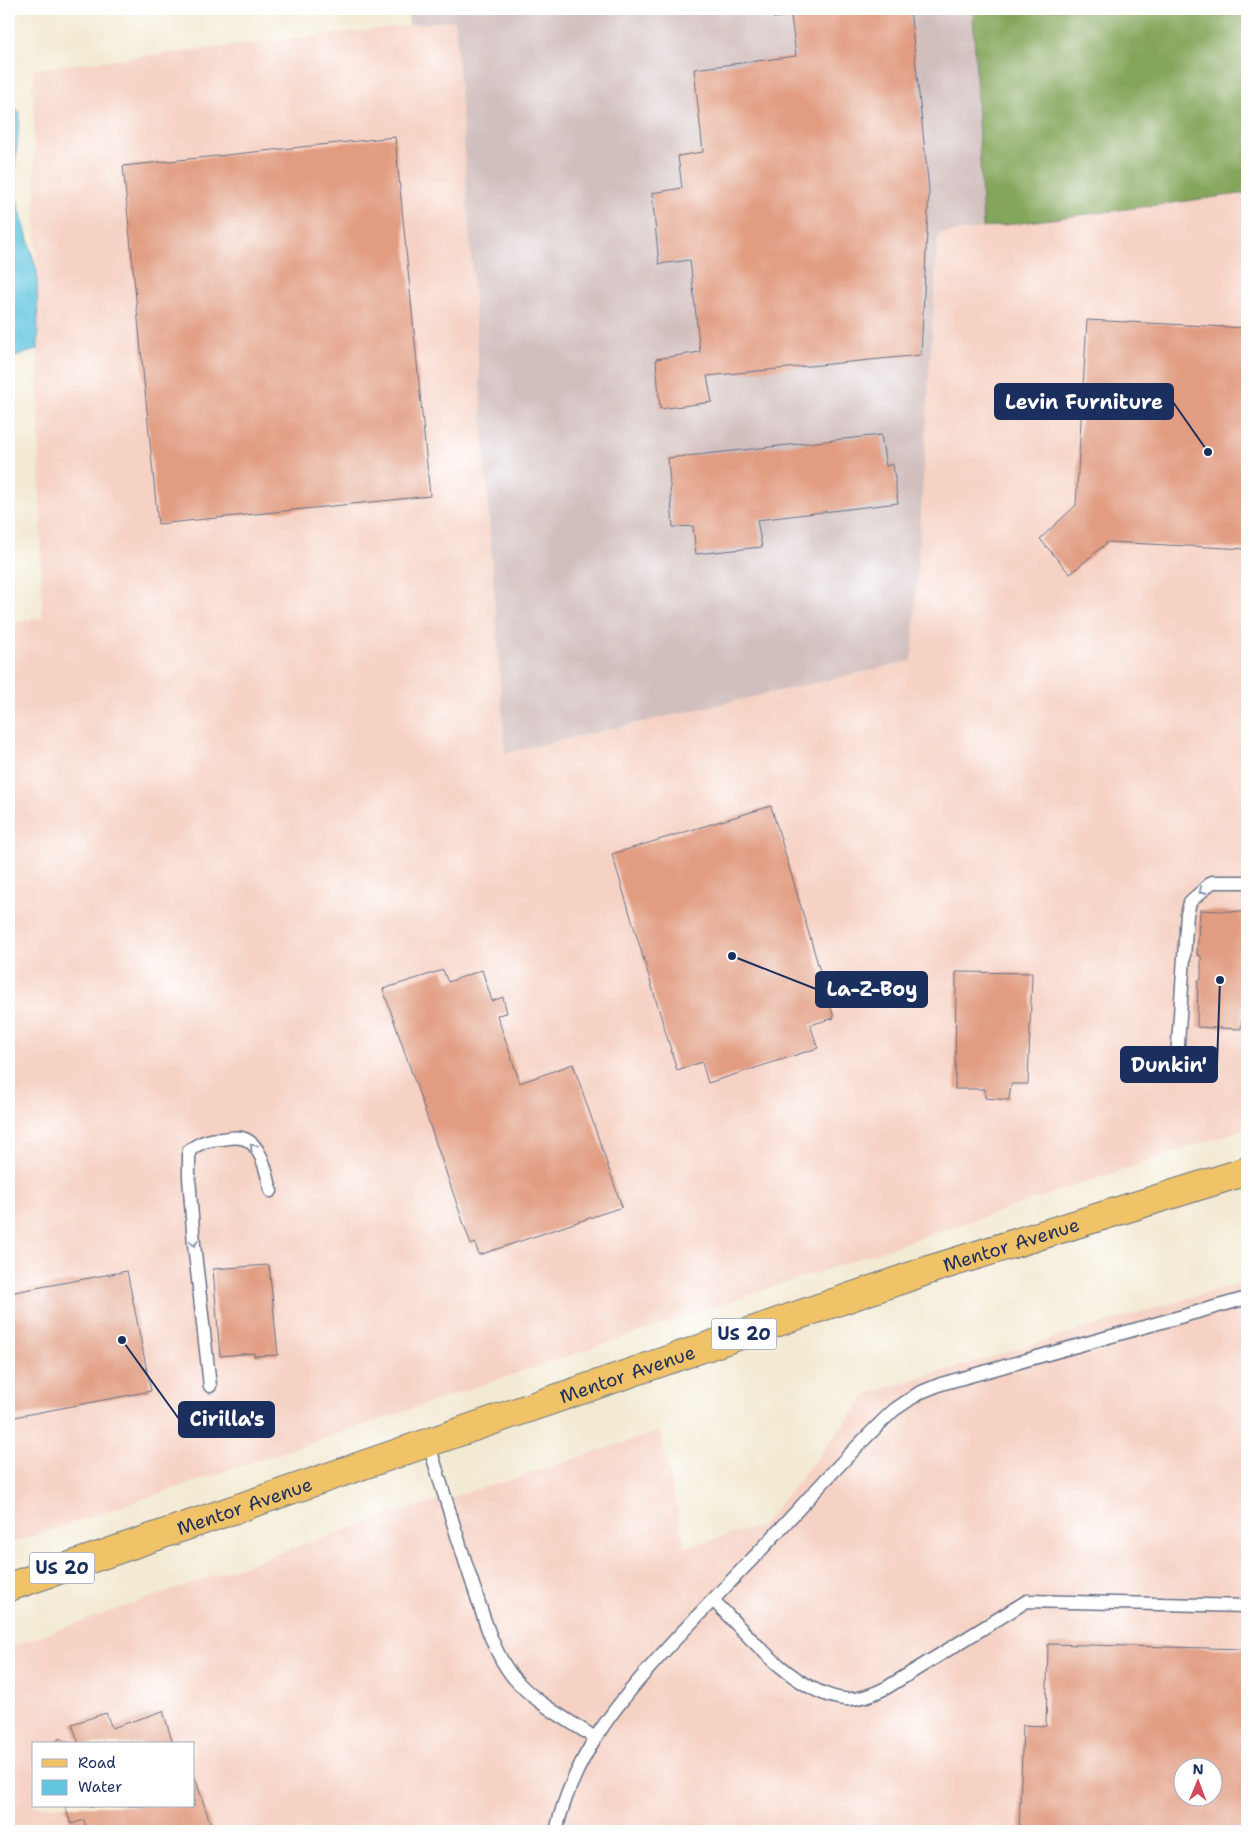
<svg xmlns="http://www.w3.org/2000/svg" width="1256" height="1840" viewBox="0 0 1256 1840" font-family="'Shantell Sans',sans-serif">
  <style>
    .built { fill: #f6d2c4; fill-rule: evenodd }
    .industrial { fill: #d1bfbe }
    .forest { fill: #84a65a; stroke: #506a5c }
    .water { fill: #61c6de; stroke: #3e7a9e }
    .building { fill: #e19c81; fill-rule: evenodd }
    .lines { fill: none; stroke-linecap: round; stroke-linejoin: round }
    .lane-casing { stroke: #677087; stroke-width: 15 }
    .primary-casing { stroke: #677087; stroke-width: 30 }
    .lane { stroke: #fff; stroke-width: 12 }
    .primary { stroke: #f0c369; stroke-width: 28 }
    .oneway { stroke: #8d97ae }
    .labels { text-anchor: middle; stroke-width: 4.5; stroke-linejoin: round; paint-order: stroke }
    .shield { fill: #fff; stroke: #5f6d8e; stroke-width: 1 }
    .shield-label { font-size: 18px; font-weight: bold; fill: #1b2f5e }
    .street-label { font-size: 19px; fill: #1b2f5e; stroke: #fff }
    .leader { fill: none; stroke: #1b2f5e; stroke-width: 2 }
    .callout-dot { fill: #1b2f5e; stroke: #fff; stroke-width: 2 }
    .callout { fill: #1b2f5e; stroke: #1b2f5e; stroke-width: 2 }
    .callout-label { font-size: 20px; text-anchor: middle; font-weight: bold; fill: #fff }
  </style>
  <rect width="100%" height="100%" fill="#fff"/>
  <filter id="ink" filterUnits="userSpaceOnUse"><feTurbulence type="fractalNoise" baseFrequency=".02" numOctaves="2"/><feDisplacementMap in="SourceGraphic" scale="10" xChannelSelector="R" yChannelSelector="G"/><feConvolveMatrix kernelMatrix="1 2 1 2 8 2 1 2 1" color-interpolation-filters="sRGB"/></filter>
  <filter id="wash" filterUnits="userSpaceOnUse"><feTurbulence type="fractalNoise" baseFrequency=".0096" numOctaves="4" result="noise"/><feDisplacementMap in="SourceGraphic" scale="20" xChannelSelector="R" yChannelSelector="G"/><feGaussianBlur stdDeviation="1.12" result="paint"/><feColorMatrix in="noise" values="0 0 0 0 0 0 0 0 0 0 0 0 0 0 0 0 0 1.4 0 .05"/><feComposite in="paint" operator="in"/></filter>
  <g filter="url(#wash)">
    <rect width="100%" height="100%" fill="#f3ead3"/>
    <g class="built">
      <polygon points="455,20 505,753 912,661 938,234 1247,193 1247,1128 9,1544 9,623 42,618 33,69"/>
      <path d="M1247 1281V1831H9V1647L389 1515 506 1481 660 1431 685 1547 762 1526 869 1393ZM34 1744H194V1806H34ZM1184 1768H1214V1798H1184Z"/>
    </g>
    <polygon class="industrial" points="407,9 973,9 983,228 938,234 912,661 505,753 455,20 409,25"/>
    <polygon class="forest" points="973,9 1247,9 1247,193 983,228"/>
    <polygon class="water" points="9,103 20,113 13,185 37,272 38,349 9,359"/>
    <g id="blocks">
      <g class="building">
        <polygon points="772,9 910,9 929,190 921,355 707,376 712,402 660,409 656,359 700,352 690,260 659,264 652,193 682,188 678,156 703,152 694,69 796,56 791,16 773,18"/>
        <polygon points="395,137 430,496 158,524 123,166"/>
        <polygon points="1087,320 1247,328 1247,549 1108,542 1070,574 1040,539 1076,505"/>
        <polygon points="881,435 886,466 893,464 898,503 757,520 762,547 696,554 693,526 673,527 668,458"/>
        <polygon points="771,806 834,1018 810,1025 818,1048 708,1083 702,1062 677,1070 612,854"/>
        <polygon points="1200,910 1246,912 1243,983 1247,983 1247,1003 1243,1003 1241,1029 1197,1027 1198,980 1201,980 1201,956 1197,955"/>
        <polygon points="443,970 448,982 482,970 492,1001 503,997 507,1013 497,1015 520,1083 573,1064 622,1207 479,1255 475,1243 471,1245 383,989"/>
        <polygon points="956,972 1032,973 1028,1084 1011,1084 1009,1100 985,1098 985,1089 955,1089"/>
        <polygon points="269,1265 278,1355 254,1356 254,1353 220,1356 213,1269"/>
        <polygon points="127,1271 151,1391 9,1418 9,1293"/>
        <path d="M1048 1644 1247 1649V1831H1019L1023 1725 1046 1726ZM1184 1768H1214V1798H1184Z"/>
        <polygon points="163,1711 173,1744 79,1744 72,1724 106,1713 112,1728"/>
        <polygon points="59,1738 71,1744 56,1744"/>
        <polygon points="194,1775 213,1831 79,1831 79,1830 86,1827 84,1820 71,1824 65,1806 194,1806"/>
      </g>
    </g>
  </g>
  <g filter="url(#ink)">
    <use href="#blocks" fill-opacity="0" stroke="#677087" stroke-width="1"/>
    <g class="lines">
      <defs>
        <g id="lane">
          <polyline points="1176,1073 1187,914 1190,902 1212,882 1247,882"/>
          <path d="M210 1386 194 1244 189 1177V1151C198 1143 210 1139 222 1139 228 1138 236 1137 242 1138 262 1143 267 1175 271 1191"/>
          <path d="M428 1442C444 1493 459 1544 476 1594 485 1622 494 1653 513 1677 535 1703 567 1719 595 1738"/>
          <path d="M713 1600C746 1633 791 1688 838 1698 853 1702 872 1695 886 1688L1027 1601 1247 1606"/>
          <path d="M556 1831C574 1754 619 1700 672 1643 700 1613 729 1583 758 1553 803 1505 846 1455 894 1410L919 1393 941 1384 1247 1298"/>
        </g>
        <g id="primary">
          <path id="s1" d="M9 1587 935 1268 1247 1171"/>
        </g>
      </defs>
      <use href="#lane" class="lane-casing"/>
      <use href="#primary" class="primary-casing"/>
      <use href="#lane" class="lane"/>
      <use href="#primary" class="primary"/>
    </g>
    <defs><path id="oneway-chevron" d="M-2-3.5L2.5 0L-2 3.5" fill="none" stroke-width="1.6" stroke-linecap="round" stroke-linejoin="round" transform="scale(1.25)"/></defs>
    <g class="oneway">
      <use href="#oneway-chevron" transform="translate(1202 891) rotate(140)"/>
      <use href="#oneway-chevron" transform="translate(253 1147) rotate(-135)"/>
      <use href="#oneway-chevron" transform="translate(194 1243) rotate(85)"/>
    </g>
  </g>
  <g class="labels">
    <g class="shield">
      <rect x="711.5" y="1318.5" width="65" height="31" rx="4"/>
      <rect x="29.5" y="1552.5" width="65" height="31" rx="4"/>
    </g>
    <g class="shield-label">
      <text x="744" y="1340">US 20</text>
      <text x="62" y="1574">US 20</text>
    </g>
    <g class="street-label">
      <text dy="7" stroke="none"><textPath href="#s1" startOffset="1059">Mentor Avenue</textPath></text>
      <text dy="7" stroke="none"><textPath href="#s1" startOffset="654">Mentor Avenue</textPath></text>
      <text dy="7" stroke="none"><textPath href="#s1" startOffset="249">Mentor Avenue</textPath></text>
    </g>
  </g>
  <path class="leader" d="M1208 452L1173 402M732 956L816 989M1220 980L1217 1065M122 1340L179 1419"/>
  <g class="callout-dot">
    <circle cx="1208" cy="452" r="5"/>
    <circle cx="732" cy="956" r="5"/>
    <circle cx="1220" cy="980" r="5"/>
    <circle cx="122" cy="1340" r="5"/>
  </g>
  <g class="callout">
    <rect x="995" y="384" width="178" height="35" rx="5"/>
    <rect x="816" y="972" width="111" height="35" rx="5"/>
    <rect x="1121" y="1047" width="96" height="35" rx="5"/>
    <rect x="179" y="1402" width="95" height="35" rx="5"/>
  </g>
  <g class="callout-label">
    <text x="1084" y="409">Levin Furniture</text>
    <text x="872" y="996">La-Z-Boy</text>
    <text x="1169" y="1072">Dunkin'</text>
    <text x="227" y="1426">Cirilla's</text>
  </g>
  <rect width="1256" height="1840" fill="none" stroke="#fff" stroke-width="30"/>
  <rect x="32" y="1742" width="162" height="65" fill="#ffffff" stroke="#a4acbf"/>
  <rect x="42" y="1759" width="25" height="8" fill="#f0c369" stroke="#a4acbf"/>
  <text x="78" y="1768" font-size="15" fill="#1b2f5e">Road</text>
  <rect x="42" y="1780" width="25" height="15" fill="#61c6de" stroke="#a4acbf"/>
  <text x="78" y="1792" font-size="15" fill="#1b2f5e">Water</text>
  <g transform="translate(1198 1782) rotate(1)"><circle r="24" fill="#ffffff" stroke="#a4acbf"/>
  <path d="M0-4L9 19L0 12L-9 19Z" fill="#d1495b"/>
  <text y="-8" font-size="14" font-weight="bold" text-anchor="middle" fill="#1b2f5e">N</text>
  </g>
</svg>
